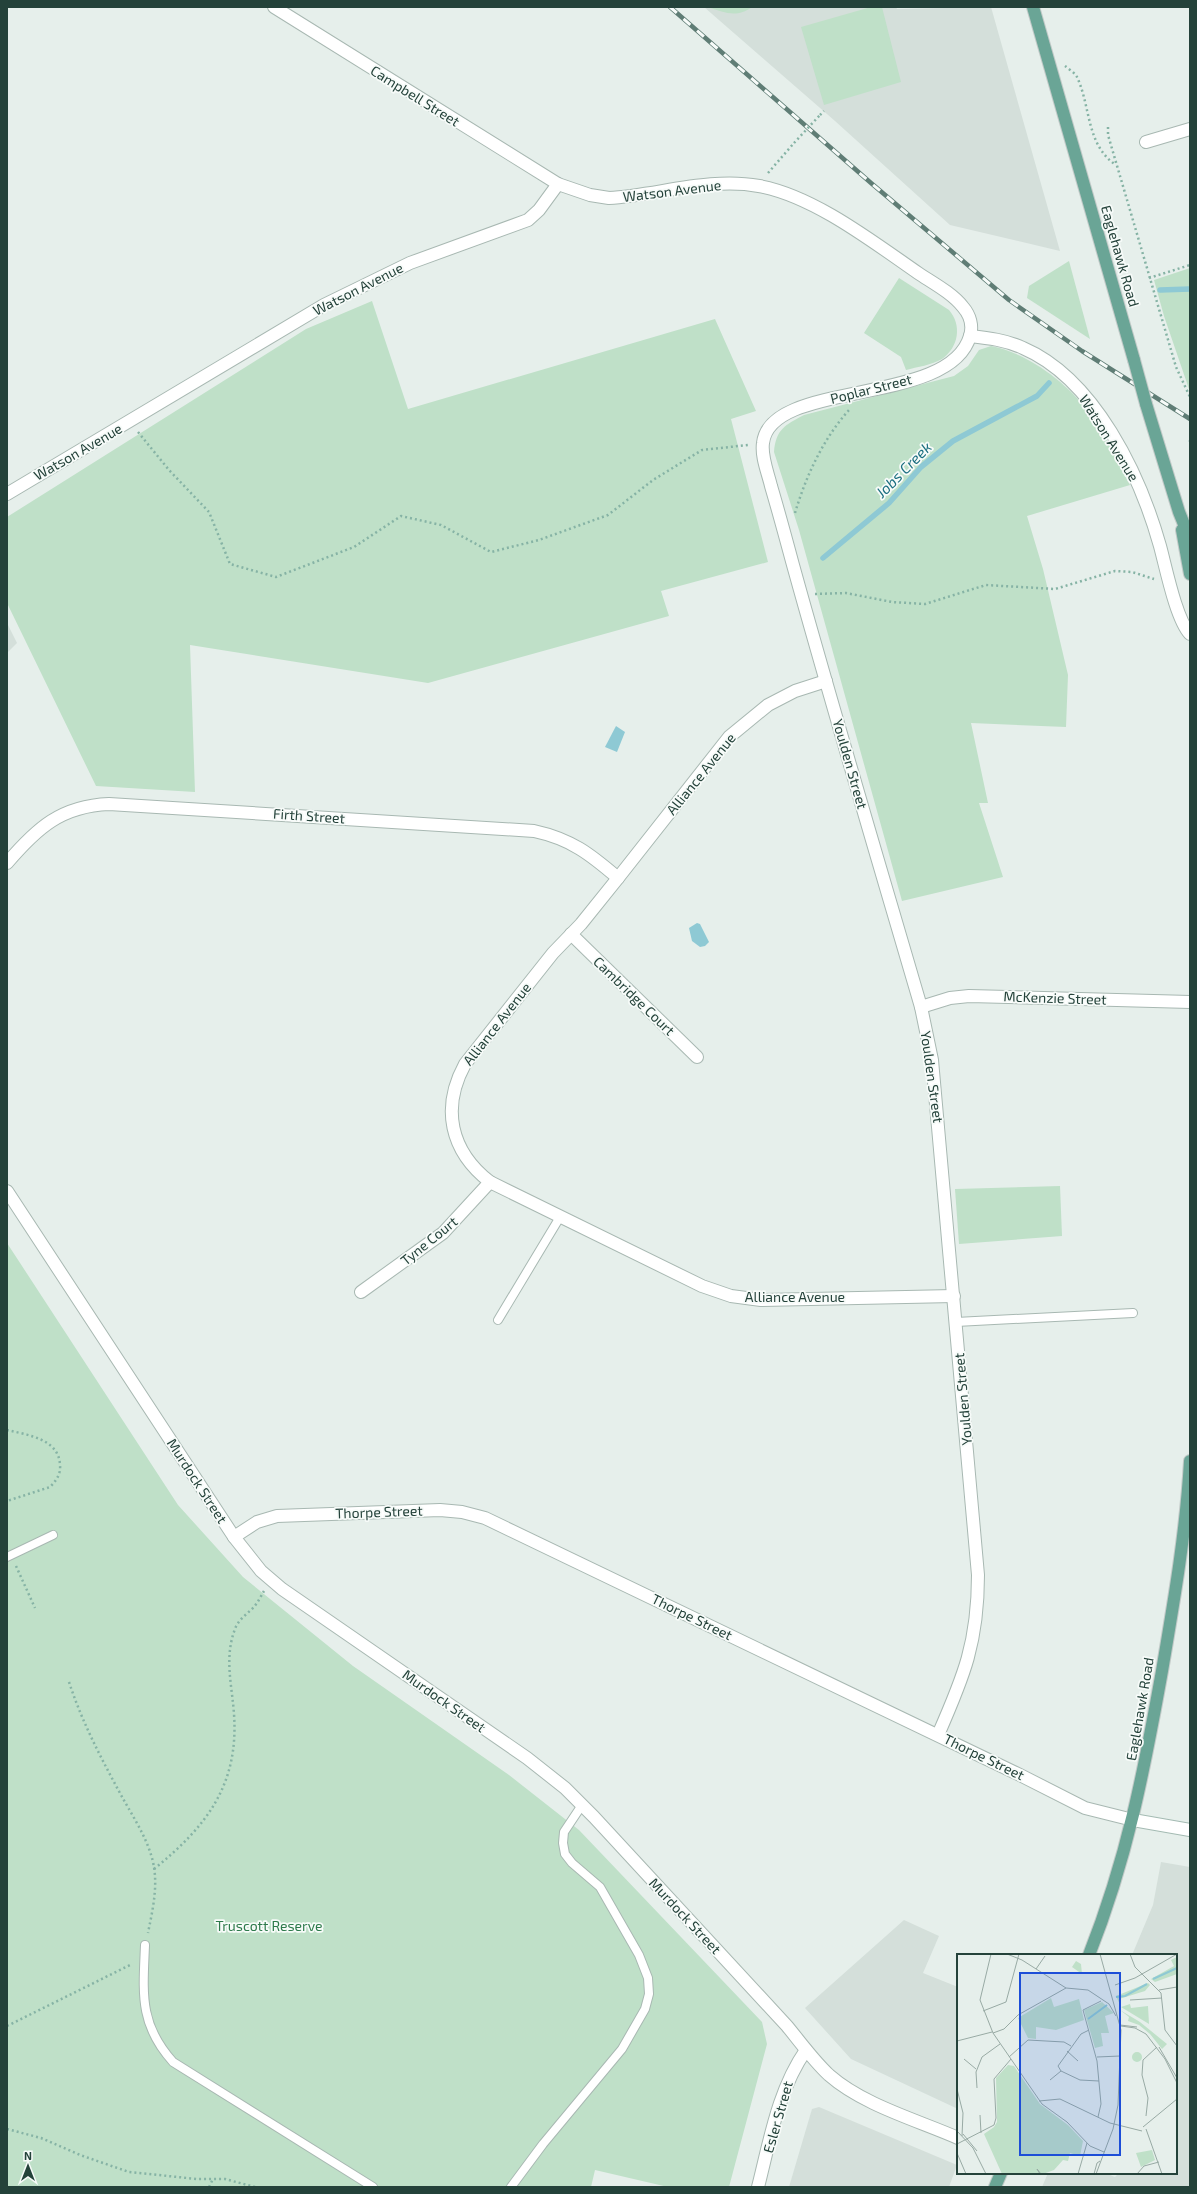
<svg xmlns="http://www.w3.org/2000/svg" width="1197" height="2194" viewBox="0 0 1197 2194" font-family="'Exo 2',sans-serif">
  <style>
    .built { fill: #d4dfda }
    .green { fill: #bfe0c8 }
    .water { fill: #8ec9d4 }
    .lines { fill: none; stroke-linecap: round; stroke-linejoin: round }
    .stream { stroke: #8ec9d4; stroke-width: 5.5 }
    .lane-casing { stroke: #a8b8b2; stroke-width: 10 }
    .street-casing { stroke: #a8b8b2; stroke-width: 14 }
    .secondary-casing { stroke: #a4bbb3; stroke-width: 14 }
    .primary-casing { stroke: #c2cac8; stroke-width: 14 }
    .path { stroke: #86b3a5; stroke-width: 2.5; stroke-dasharray: 2 3; stroke-linecap: butt }
    .lane { stroke: #fff; stroke-width: 8 }
    .street { stroke: #fff; stroke-width: 12 }
    .secondary { stroke: #fff; stroke-width: 12 }
    .primary { stroke: #6aa596; stroke-width: 12 }
    .rail-casing { stroke: #5f7d75; stroke-width: 4.5 }
    .rail { stroke: #f7fbf9; stroke-width: 3; stroke-dasharray: 9; stroke-linecap: butt }
    .primary-bridge-casing { stroke: #c2cac8; stroke-width: 14; stroke-linecap: butt }
    .path-bridge { stroke: #86b3a5; stroke-width: 2.5; stroke-dasharray: 2 3; stroke-linecap: butt }
    .primary-bridge { stroke: #6aa596; stroke-width: 12 }
    .labels { text-anchor: middle; stroke-width: 3.5; stroke-linejoin: round; paint-order: stroke }
    .street-label { font-size: 14px; fill: #24423a; stroke: #f7fbf9 }
    .park-label { font-size: 14px; fill: #2d7a4b; stroke: #f7fbf9 }
    .water-label { font-size: 15px; font-style: italic; fill: #1c6f80; stroke: #f7fbf9 }
    .inset-river { fill: none; stroke: #8ec9d4; stroke-width: 2 }
    .inset-road { fill: none; stroke: #98aaa4; stroke-width: 1 }
    .view { fill: #1d4ed8; fill-opacity: 0.15; stroke: #1d4ed8; stroke-width: 2 }
    .inset-edge { fill: none; stroke: #24423a; stroke-width: 2 }
  </style>
  <rect width="100%" height="100%" fill="#e6efeb"/>
  <g class="built">
    <polygon points="704,7 896,7 897,9 991,7 1060,251 950,225 835,121"/>
    <polygon points="7,623 17,643 7,653"/>
    <polygon points="1161,1862 1190,1867 1190,2187 1042,2187 1048,2173 1105,2173 1115,2177 1119,2173 1176,2173 1176,1955 1132,1955 1153,1905"/>
    <polygon points="904,1920 939,1936 923,1973 958,1987 958,2109 851,2059 805,2008"/>
    <polygon points="819,2107 957,2165 949,2187 789,2187 812,2109"/>
  </g>
  <g class="green">
    <path d="M708 7H752C737 18 725 13 708 7Z"/>
    <polygon points="871,7 882,7 901,82 824,105 801,27"/>
    <polygon points="1069,261 1090,339 1027,298 1029,286"/>
    <polygon points="1190,268 1190,392 1164,316 1154,280"/>
    <path d="M899 278 949 310C962 325 959 347 942 359 932 365 917 367 906 370L901 357 864 333Z"/>
    <polygon points="372,301 408,409 715,319 756,411 731,419 768,562 661,591 669,616 428,683 190,645 195,792 96,786 7,603 7,517 306,329"/>
    <path d="M991 346C1027 353 1065 381 1087 410 1104 432 1117 460 1130 485L1027 516 1043 569 1068 675 1066 727 971 723 988 803H979L1003 877 902 901 799 530 774 452C776 429 785 425 804 415L954 376 968 366 979 350Z"/>
    <polygon points="1060,1186 1062,1236 959,1244 955,1189"/>
    <polygon points="7,1243 178,1505 243,1577 353,1666 509,1775 579,1830 762,2022 767,2044 729,2187 668,2187 595,2170 591,2187 7,2187"/>
  </g>
  <g class="water">
    <polygon points="616,726 625,732 617,752 605,747"/>
    <polygon points="697,923 700,924 709,942 705,946 700,947 692,941 689,928"/>
  </g>
  <g class="lines">
    <g class="stream">
      <polyline points="1160,290 1190,289"/>
      <polyline points="823,558 889,503 921,467 953,441 1037,396 1049,383"/>
    </g>
    <defs>
      <g id="lane">
        <polyline points="498,1320 560,1217"/>
        <polyline points="956,1322 1133,1313"/>
        <polyline points="7,1557 53,1535"/>
        <path d="M145 1945C143 1994 139 2024 173 2062L373 2187"/>
        <polyline points="511,2187 543,2144 622,2049 645,2009 649,1994 648,1978 639,1955 600,1887 572,1863 565,1854 563,1843 564,1832 582,1805"/>
      </g>
      <g id="street">
        <path d="M274 7 558 184 590 195 609 198C658 195 710 177 759 186 814 196 873 242 918 273 933 283 952 293 963 307 970 315 973 326 970 336 950 407 770 379 763 443 761 457 768 473 771 486 779 513 786 539 793 565 834 713 878 860 921 1007L932 1060 978 1575C978 1642 964 1676 938 1735"/>
        <polyline points="1146,142 1190,129"/>
        <path d="M970 336C988 338 1006 340 1023 348 1095 379 1140 475 1160 546 1166 568 1176 619 1190 634"/>
        <polyline points="7,494 324,305 410,263 528,220 539,210 558,184"/>
        <path d="M826 681 795 691 768 705 729 737 618 878 581 924 553 953 465 1064C441 1108 450 1151 490 1182L702 1286 731 1296 761 1300 954 1296"/>
        <path d="M7 863C37 828 61 806 109 804L534 831C571 839 590 854 618 878"/>
        <polyline points="571,934 697,1057"/>
        <polyline points="921,1007 950,998 969,996 1190,1002"/>
        <path d="M7 1191 234 1537 261 1571 282 1589 527 1758 565 1788 594 1817 787 2026C801 2043 813 2060 829 2075 863 2105 917 2120 958 2138"/>
        <polyline points="361,1292 443,1233 490,1182"/>
        <polyline points="234,1537 257,1522 277,1516 440,1510 462,1512 485,1518 1020,1775 1085,1808 1133,1820"/>
        <path d="M758 2187C770 2140 778 2090 806 2050"/>
      </g>
      <polyline id="secondary" points="1133,1820 1190,1830"/>
      <g id="primary">
        <polyline points="1033,7 1134,360"/>
        <polyline points="1146,404 1179,512 1190,539"/>
        <polyline points="1182,530 1190,574"/>
        <path d="M1089 1955C1127 1859 1144 1771 1162 1671 1174 1601 1186 1532 1190 1461"/>
        <polyline points="995,2187 1001,2173"/>
      </g>
    </defs>
    <use href="#lane" class="lane-casing"/>
    <use href="#street" class="street-casing"/>
    <use href="#secondary" class="secondary-casing"/>
    <use href="#primary" class="primary-casing"/>
    <g class="path">
      <path d="M1065 66C1069 69 1075 73 1077 77 1091 107 1086 145 1116 165"/>
      <polyline points="820,115 824,111"/>
      <polyline points="1108,127 1108,135 1176,367 1190,397"/>
      <polyline points="768,173 794,143"/>
      <polyline points="1149,278 1190,265"/>
      <polyline points="138,432 169,470 209,512 230,564 276,577 354,547 401,516 441,525 491,552 539,540 608,515 653,480 702,450 748,445"/>
      <polyline points="1190,440 1190,442"/>
      <path d="M795 513C806 476 823 439 849 410"/>
      <polyline points="815,594 846,593 892,602 925,604 986,585 1055,589 1115,571 1132,572 1154,579"/>
      <path d="M7 1430C28 1435 59 1439 60 1465 61 1474 56 1481 50 1487L7 1501"/>
      <polyline points="16,1566 35,1608"/>
      <path d="M69 1682C82 1722 101 1758 121 1795 132 1815 146 1836 152 1858 159 1883 153 1908 148 1933"/>
      <path d="M154 1869C206 1827 239 1785 234 1714 232 1685 224 1658 235 1629 238 1620 247 1614 254 1607 258 1602 261 1596 264 1591"/>
      <polyline points="7,2026 132,1964"/>
      <polyline points="7,2129 41,2138 80,2155 129,2172 197,2179 225,2179 255,2187"/>
      <polyline points="209,2187 213,2179"/>
    </g>
    <use href="#lane" class="lane"/>
    <use href="#street" class="street"/>
    <use href="#secondary" class="secondary"/>
    <use href="#primary" class="primary"/>
    <defs>
      <polyline id="rail" points="670,7 871,183 1009,300 1082,351 1190,419"/>
    </defs>
    <use href="#rail" class="rail-casing"/>
    <use href="#rail" class="rail"/>
    <defs>
      <polyline id="primary-bridge" points="1134,360 1146,404"/>
    </defs>
    <use href="#primary-bridge" class="primary-bridge-casing"/>
    <polyline class="path-bridge" points="794,143 820,115"/>
    <use href="#primary-bridge" class="primary-bridge"/>
  </g>
  <g class="labels">
    <g class="street-label">
      <text transform="translate(415 96) rotate(32)" y="5">Campbell Street</text>
      <text transform="translate(672 191) rotate(-7)" y="5">Watson Avenue</text>
      <text transform="translate(1120 256) rotate(74)" y="5">Eaglehawk Road</text>
      <text transform="translate(358 289) rotate(-27)" y="5">Watson Avenue</text>
      <text transform="translate(871 389) rotate(-14)" y="5">Poplar Street</text>
      <text transform="translate(1109 438) rotate(58)" y="5">Watson Avenue</text>
      <text transform="translate(78 452) rotate(-30)" y="5">Watson Avenue</text>
      <text transform="translate(850 764) rotate(74)" y="5">Youlden Street</text>
      <text transform="translate(701 774) rotate(-51)" y="5">Alliance Avenue</text>
      <text transform="translate(309 816) rotate(4)" y="5">Firth Street</text>
      <text transform="translate(634 996) rotate(44)" y="5">Cambridge Court</text>
      <text transform="translate(1055 998) rotate(2)" y="5">McKenzie Street</text>
      <text transform="translate(497 1024) rotate(-52)" y="5">Alliance Avenue</text>
      <text transform="translate(932 1077) rotate(82)" y="5">Youlden Street</text>
      <text transform="translate(429 1241) rotate(-39)" y="5">Tyne Court</text>
      <text x="795" y="1302">Alliance Avenue</text>
      <text transform="translate(963 1399) rotate(-95)" y="5">Youlden Street</text>
      <text transform="translate(197 1481) rotate(57)" y="5">Murdock Street</text>
      <text transform="translate(379 1512) rotate(-2)" y="5">Thorpe Street</text>
      <text transform="translate(692 1617) rotate(26)" y="5">Thorpe Street</text>
      <text transform="translate(444 1701) rotate(35)" y="5">Murdock Street</text>
      <text transform="translate(1140 1709) rotate(-80)" y="5">Eaglehawk Road</text>
      <text transform="translate(984 1757) rotate(26)" y="5">Thorpe Street</text>
      <text transform="translate(685 1916) rotate(47)" y="5">Murdock Street</text>
      <text transform="translate(778 2117) rotate(-74)" y="5">Esler Street</text>
    </g>
    <g class="park-label">
      <text x="269" y="1931">Truscott Reserve</text>
    </g>
    <g class="water-label">
      <text transform="translate(904 470) rotate(-45)" y="5">Jobs Creek</text>
    </g>
  </g>
  <g transform="translate(957 1954)">
    <rect width="220" height="220" fill="#e6efeb"/>
    <path d="M220 3V20L198 28 194 25 217 12 214 6ZM119 7 124 10 125 20 115 13ZM191 29 193 31 188 37 162 45 164 53 173 50 174 54 191 52 192 70 164 53 159 42ZM94 44 97 53 122 45 127 66 99 76 79 73V85L71 84 61 64ZM145 48 157 59 148 62 152 79H144L146 92 138 94 127 56ZM163 56 183 68 210 90 205 95 193 80 182 71 171 67 172 63ZM175 103a5 5 0 1 1 10 0a5 5 0 1 1-10 0ZM51 111 57 112 83 150 111 171 126 187 123 202 113 199 111 207 106 206 97 216 86 220H45L27 180 37 173 40 168 39 124ZM195 196 198 206 184 213 179 199Z" fill="#bfe0c8"/>
    <path class="inset-river" d="M196 25 220 14M159 43 168 42 190 30M131 65 150 51"/>
    <path class="inset-road" d="M34 0 23 46 36 79 85 150 110 168 133 192 147 198M50 0 65 6 109 34 131 36 152 50 159 62M173 0 178 13 204 39 208 76 220 92M79 15 88 2M158 31 178 24 220 0M202 36 220 33M173 46 205 44M26 57 49 48 62 0M163 71 180 73M164 72 178 74 189 80 208 105 220 129M132 76 124 80 101 112 104 117 123 126 142 127M36 79 47 75 61 61 109 34M0 87 35 78M202 93 220 124M110 97 121 107M52 103 71 86 107 88 114 92M140 103 163 102M7 105 19 115M93 126 104 117M20 134 19 118 25 103 43 90M0 135 6 159 5 182M82 147 103 145 153 169 185 177M23 161 24 179M189 162 191 144 185 121 186 106 200 93M141 163 144 150 140 107 126 56 144 47M186 173 220 145M189 175 205 220M0 177 16 194 29 220M6 180 20 197M0 190 37 171 39 164 37 125 54 105M0 199 9 220M83 220 80 215 84 220M121 220 130 189M137 220 140 209 143 207M139 220 156 175 161 151 164 76 143 0M180 220 187 212 202 208"/>
    <path class="view" d="M63 19H163V201H63Z"/>
    <rect width="220" height="220" class="inset-edge"/>
  </g>
  <rect width="1197" height="2194" fill="none" stroke="#24423a" stroke-width="16"/>
  <g transform="translate(28 2166)" stroke="#f7fbf9" stroke-width="3" paint-order="stroke">
  <path d="M0-3L7 15L0 10L-7 15Z" fill="#24423a"/>
  <text y="-6" font-size="11" font-weight="bold" text-anchor="middle" fill="#24423a">N</text>
  </g>
</svg>
